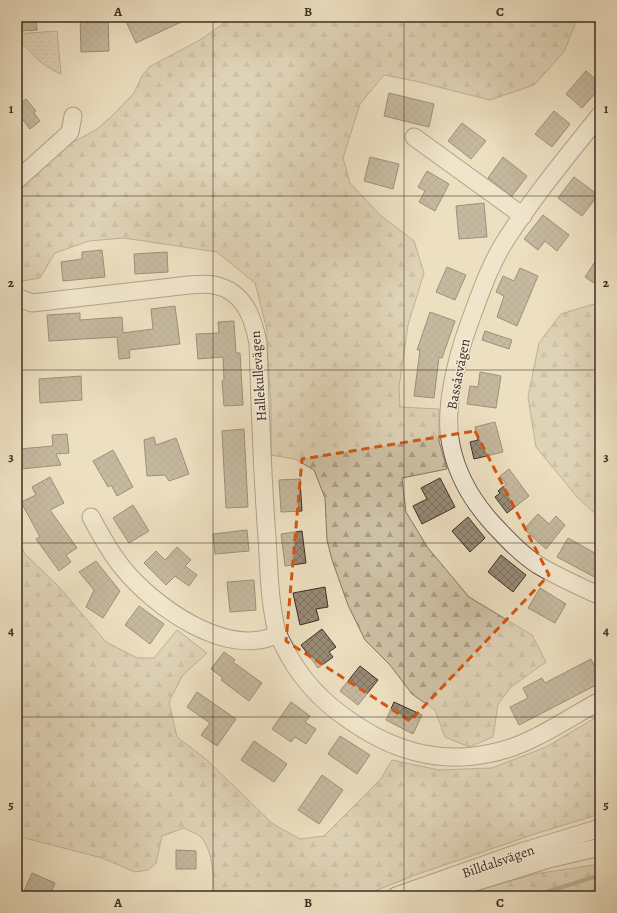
<svg xmlns="http://www.w3.org/2000/svg" width="617" height="913" viewBox="0 0 617 913" font-family="Alegreya,serif">
  <style>
    .green { fill: url(#green-dots); stroke: #867865 }
    .forest { fill: url(#forest-firs); stroke: #867865 }
    .lines { fill: none; stroke-linecap: round; stroke-linejoin: round }
    .stream { stroke: #827462; stroke-width: 4 }
    .building { fill: url(#building-cross-hatch); stroke: #3c2e24 }
    .minor-casing { stroke: #685a4b; stroke-width: 19 }
    .minor { stroke: #f3ebd7; stroke-width: 17 }
    .marked { fill: none; stroke: #d7550e; stroke-width: 3; stroke-dasharray: 8 5; stroke-linejoin: round }
    .grid { fill: none; stroke: #3c2e24; stroke-width: 1; stroke-opacity: 0.55 }
    .labels { text-anchor: middle; stroke-width: 3; stroke-linejoin: round; paint-order: stroke }
    .street-label { font-size: 14px; fill: #3c2e24; stroke: #f3ebd7 }
    .neatline { fill: none; stroke: #3c2e24; stroke-width: 1.5 }
    .grid-label { font-size: 13px; text-anchor: middle; font-weight: bold; fill: #3c2e24 }
  </style>
  <defs>
    <pattern id="green-dots" width="8" height="8" patternUnits="userSpaceOnUse"><rect width="8" height="8" fill="#cfc2a6"/><path d="M2 2h.1M6 6h.1" fill="none" stroke="#a99e87" stroke-width="1.8" stroke-linecap="round"/></pattern>
    <pattern id="forest-firs" width="22" height="20" patternUnits="userSpaceOnUse"><rect width="22" height="20" fill="#cfc2a6"/><path d="M5 1l3.5 6h-7zM16 11l3.5 6h-7z" fill="#a99e87"/></pattern>
    <pattern id="building-cross-hatch" width="8" height="8" patternUnits="userSpaceOnUse"><rect width="8" height="8" fill="#988b76"/><path d="M0 0l8 8M0 8l8-8" fill="none" stroke="#7d7261"/></pattern>
  </defs>
  <rect width="100%" height="100%" fill="#ede0c1"/>
  <filter id="stains"><feTurbulence type="fractalNoise" baseFrequency=".005" numOctaves="4"/><feColorMatrix values="0 0 0 0 .2 0 0 0 0 .09 0 0 0 0 .02 0 0 0 .5 -.17"/></filter>
  <radialGradient id="worn" r=".72"><stop offset=".6" stop-color="#630" stop-opacity="0"/><stop offset="1" stop-color="#630" stop-opacity=".3"/></radialGradient>
  <path class="green" d="M57 31 61 74C42 66 31 53 17 38V34Z"/>
  <g class="forest">
    <polygon points="233,17 578,17 564,52 534,85 490,100 415,81 384,75 360,104 343,158 350,183 380,215 414,241 424,273 408,325 399,387 400,407 439,409 439,441 447,469 402,478 406,512 428,548 469,597 532,635 546,662 511,687 498,704 493,737 469,747 445,737 435,710 412,694 390,665 365,640 348,605 332,560 327,540 325,498 314,470 295,459 271,455 271,407 267,343 267,330 255,283 217,252 124,238 89,241 55,253 40,278 17,282 17,190 73,142 96,130 112,116 134,93 142,76 149,67 200,40"/>
    <polygon points="600,300 600,518 578,498 536,447 528,397 539,343 561,314 594,304"/>
    <path d="M17 538 25 554 59 587 106 642 137 658H154L177 630 207 653 182 676 169 702 177 737 207 760 273 824 300 839 324 836 381 779 392 760 439 770 492 768 546 747 600 715V814L538 833 418 874 362 896H214C213 877 214 853 201 837 197 833 189 831 184 828L162 836 156 863 148 870 135 872 102 858 17 836Z"/>
    <polygon points="600,864 600,896 458,896 535,874"/>
  </g>
  <g class="lines">
    <polyline class="stream" points="534,896 600,875"/>
  </g>
  <g class="building">
    <polygon points="17,17 36,17 37,30 17,31"/>
    <polygon points="80,17 108,17 109,51 81,52"/>
    <polygon points="124,17 192,17 136,43"/>
    <polygon points="586,71 600,83 600,88 582,108 566,94"/>
    <polygon points="389,93 434,104 429,127 384,116"/>
    <polygon points="26,99 36,111 34,113 40,121 30,129 17,112 17,106"/>
    <polygon points="554,111 570,124 552,147 535,134"/>
    <polygon points="462,123 486,141 471,159 448,141"/>
    <polygon points="370,157 399,164 393,189 364,181"/>
    <polygon points="503,157 527,176 512,196 488,178"/>
    <polygon points="427,171 449,184 435,211 419,202 425,191 418,187"/>
    <polygon points="574,177 598,195 582,216 558,198"/>
    <polygon points="484,203 487,237 459,239 456,206"/>
    <polygon points="543,215 569,235 557,251 545,241 538,250 524,239"/>
    <polygon points="102,250 105,277 63,281 61,262 82,259 82,252"/>
    <polygon points="167,252 168,272 135,274 134,254"/>
    <polygon points="600,254 600,287 585,277"/>
    <polygon points="447,267 466,275 455,300 436,292"/>
    <polygon points="520,268 538,276 517,326 497,317 504,296 496,292 503,276 514,281"/>
    <polygon points="175,306 180,344 129,350 130,358 119,359 117,337 49,341 47,315 80,313 80,320 122,317 123,333 153,329 151,309"/>
    <polygon points="430,312 455,321 442,358 439,357 434,398 414,396 420,350 417,350"/>
    <polygon points="234,321 236,353 240,353 243,405 224,406 222,381 224,380 223,357 198,359 196,334 219,333 218,322"/>
    <polygon points="485,331 512,340 509,349 482,340"/>
    <polygon points="480,372 501,376 496,408 467,404 470,386 478,387"/>
    <polygon points="81,376 82,400 40,403 39,379"/>
    <polygon points="495,422 503,452 474,459 470,442 478,440 475,427"/>
    <polygon points="244,429 248,507 226,508 222,431"/>
    <polygon points="67,434 69,453 56,454 61,465 21,469 19,449 53,446 52,435"/>
    <polygon points="154,437 156,445 176,438 189,474 169,481 165,475 147,476 144,440"/>
    <polygon points="113,450 133,487 117,496 111,485 108,487 93,461"/>
    <polygon points="509,469 529,496 507,513 495,497 500,493 498,491 506,484 500,476"/>
    <polygon points="50,477 64,503 50,510 77,548 66,555 71,562 59,571 36,539 40,537 21,502 36,495 32,487"/>
    <polygon points="440,478 455,507 422,524 413,506 427,499 421,488"/>
    <polygon points="300,479 302,511 281,512 279,480"/>
    <polygon points="133,505 149,531 129,543 113,518"/>
    <polygon points="538,514 549,524 556,516 565,525 546,549 524,529"/>
    <polygon points="468,517 485,538 470,552 452,531"/>
    <polygon points="247,530 249,551 215,554 213,534"/>
    <polygon points="302,531 306,563 285,566 281,534"/>
    <polygon points="568,538 600,556 600,580 557,557"/>
    <polygon points="177,547 191,560 185,566 197,575 189,586 175,576 166,585 144,563 156,551 165,560"/>
    <polygon points="501,555 526,575 513,592 488,572"/>
    <polygon points="96,561 120,591 103,618 86,607 94,590 79,572"/>
    <polygon points="254,580 256,610 230,612 227,582"/>
    <polygon points="325,587 328,607 316,609 319,620 300,625 293,593"/>
    <polygon points="540,588 566,604 555,623 528,608"/>
    <polygon points="139,606 164,624 150,644 125,625"/>
    <polygon points="322,629 336,647 329,652 333,657 318,668 301,645"/>
    <polygon points="224,652 235,660 233,662 262,683 249,701 221,680 223,678 211,669"/>
    <polygon points="591,659 600,677 600,683 519,725 510,707 528,698 523,688 542,678 545,683"/>
    <polygon points="360,666 378,680 358,705 340,691"/>
    <polygon points="197,692 236,719 217,746 201,735 210,723 187,707"/>
    <polygon points="291,702 310,716 305,722 316,729 306,744 295,737 291,742 272,729"/>
    <polygon points="394,702 422,715 413,734 386,720"/>
    <polygon points="340,736 370,755 357,774 328,754"/>
    <polygon points="254,741 287,764 274,782 241,760"/>
    <polygon points="322,775 343,790 319,824 298,810"/>
    <polygon points="176,850 196,851 196,869 176,869"/>
    <polygon points="32,873 55,883 50,896 22,896"/>
  </g>
  <g class="lines">
    <defs>
      <g id="minor">
        <path d="M600 115C568 155 535 195 507 238 490 264 480 294 469 324 457 357 443 410 451 445 457 475 473 502 493 524 507 539 521 554 538 565 558 577 579 586 600 596"/>
        <polyline points="414,137 523,216"/>
        <polyline points="17,180 66,136 70,132 73,116"/>
        <path d="M19 298 32 303 189 285C197 285 206 283 214 285 244 291 253 317 258 343 260 408 262 473 267 537 269 568 269 601 277 632 280 640 285 648 289 656 304 683 324 703 349 720 394 752 445 766 500 751 533 743 570 717 600 701"/>
        <path d="M91 517C100 534 109 551 122 567 152 605 227 660 278 634"/>
        <polyline points="396,896 518,853 600,828"/>
        <polyline points="430,896 549,859 600,847"/>
      </g>
    </defs>
    <use href="#minor" class="minor-casing"/>
    <use href="#minor" class="minor"/>
  </g>
  <path d="M0 0H617V913H0ZM475 431 549 575 410 721 286 641 302 459Z" fill="#ede0c1" fill-opacity=".55" fill-rule="evenodd"/>
  <path class="marked" d="M475 431 549 575 410 721 286 641 302 459Z"/>
  <path class="grid" d="M213 17V896M404 17V896M17 196H600M17 370H600M17 543H600M17 717H600"/>
  <g class="labels">
    <g class="street-label">
      <text transform="translate(458 374) rotate(-79)" y="5">Bassåsvägen</text>
      <text transform="translate(258 376) rotate(-94)" y="5">Hallekullevägen</text>
      <text transform="translate(498 861) rotate(-19)" y="5">Billdalsvägen</text>
    </g>
  </g>
  <rect width="617" height="913" fill="none" stroke="#ede0c1" stroke-width="44"/>
  <rect x="22" y="22" width="573" height="869" class="neatline"/>
  <g class="grid-label">
    <text x="118" y="16">A</text>
    <text x="308" y="16">B</text>
    <text x="500" y="16">C</text>
    <text x="11" y="113">1</text>
    <text x="606" y="113">1</text>
    <text x="11" y="287">2</text>
    <text x="606" y="287">2</text>
    <text x="11" y="461">3</text>
    <text x="606" y="461">3</text>
    <text x="11" y="635">4</text>
    <text x="606" y="635">4</text>
    <text x="11" y="809">5</text>
    <text x="606" y="809">5</text>
    <text x="118" y="907">A</text>
    <text x="308" y="907">B</text>
    <text x="500" y="907">C</text>
  </g>
  <rect width="100%" height="100%" filter="url(#stains)"/>
  <rect width="100%" height="100%" fill="url(#worn)"/>
</svg>
